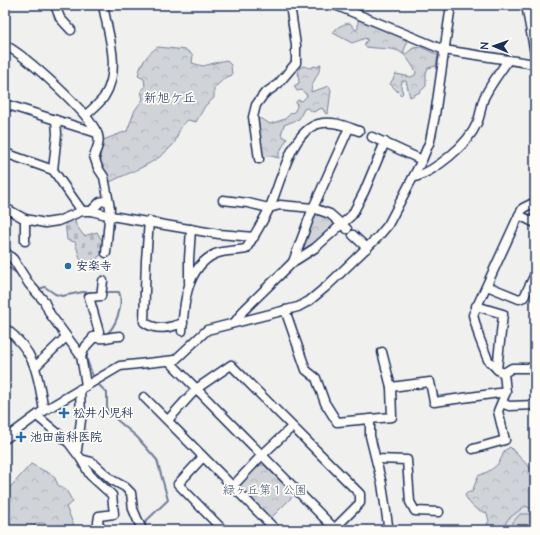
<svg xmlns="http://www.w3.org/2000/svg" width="540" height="535" viewBox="0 0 540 535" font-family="'Architects Daughter','Klee One',sans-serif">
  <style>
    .built { fill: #e0e2e3 }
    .forest { fill: url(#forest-crowns); stroke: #76819b }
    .cemetery { fill: url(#cemetery-stones); stroke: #76819b }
    .garden { fill: #d0d3d8; stroke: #76819b }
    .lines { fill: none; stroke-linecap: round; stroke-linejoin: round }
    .stream { stroke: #6f7b97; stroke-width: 2 }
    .minor-casing { stroke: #1b2f5e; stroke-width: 11 }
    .minor { stroke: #fdfcf7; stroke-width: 8 }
    .poi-dot { fill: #1f6fb2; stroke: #fdfcf7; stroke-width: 1.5 }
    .labels { text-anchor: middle; stroke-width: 3.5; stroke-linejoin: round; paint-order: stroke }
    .poi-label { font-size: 12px; font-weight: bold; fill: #1b2f5e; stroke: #fdfcf7; text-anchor: start }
    .park-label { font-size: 12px; fill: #48587c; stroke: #fdfcf7 }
    .neighbourhood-label { font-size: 13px; fill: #1b2f5e; stroke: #fdfcf7 }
  </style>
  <defs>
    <pattern id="forest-crowns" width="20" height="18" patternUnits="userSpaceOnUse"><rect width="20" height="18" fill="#d0d3d8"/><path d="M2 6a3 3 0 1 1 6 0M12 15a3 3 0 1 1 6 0" fill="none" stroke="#b2b5bc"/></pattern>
    <pattern id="cemetery-stones" width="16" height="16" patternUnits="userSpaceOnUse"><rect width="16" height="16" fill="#d0d3d8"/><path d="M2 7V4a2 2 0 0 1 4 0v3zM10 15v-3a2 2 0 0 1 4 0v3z" fill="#b2b5bc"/></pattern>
  </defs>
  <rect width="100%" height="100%" fill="#f0f0ee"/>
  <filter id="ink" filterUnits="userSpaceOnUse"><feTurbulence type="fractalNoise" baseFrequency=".025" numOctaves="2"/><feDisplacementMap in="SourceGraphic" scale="8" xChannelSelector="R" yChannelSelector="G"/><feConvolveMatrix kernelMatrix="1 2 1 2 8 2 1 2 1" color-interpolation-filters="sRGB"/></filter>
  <g filter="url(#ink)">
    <polygon class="built" points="535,489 535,530 493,530"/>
    <g class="forest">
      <path d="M361 19 405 39 407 43 403 53 406 54 413 48 421 47 438 55 436 66 428 68 426 73V86L420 92 410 97 406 81H402L401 87 403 93 401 95 390 84 396 74 411 77 415 75 416 72C400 43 395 51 366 47L364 45 367 40 366 38 352 43 333 33C336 27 343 24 350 23L356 30 358 28V21Z"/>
      <path d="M158 47 186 50 193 55 192 63 203 66 226 60 231 65 232 75 225 78 214 88V98L205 106 196 122 188 120C185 123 181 126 180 129 177 135 176 142 172 146 154 165 132 171 110 182 100 164 98 160 103 140L127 131 135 110 143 99 141 91 145 87 144 79 138 76C140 64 148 53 158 47Z"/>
      <path d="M320 64H321C320 74 311 82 311 92L329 86 331 90 328 113 326 114 322 108 313 112 307 108 304 109 299 119 284 125 281 135 287 139 279 153V158L271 156 260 157 256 122 258 119H262L270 124 285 119 291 113 294 112 297 107 296 102 298 100 302 101 307 96 302 90 297 91 294 86 299 83 298 69 303 66 311 68 314 66 318 67Z"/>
      <polygon points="319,212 336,222 336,225 307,252 301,251 315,214"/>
      <path d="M510 447 535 473V510L525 506 508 519 502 530H484L489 521 487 513C476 510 470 506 465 495L468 492H472L478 476C492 470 500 466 504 451Z"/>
      <polygon points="31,464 54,476 58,485 66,490 73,502 66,507 76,530 53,530 43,523 38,523 27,530 5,530 5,493"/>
      <polygon points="259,465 264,465 294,495 271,518 240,488 240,484"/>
    </g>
    <polygon class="cemetery" points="74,217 76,225 84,236 97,232 103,242 103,254 99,256 98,258 82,265 75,242 67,240 65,221"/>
    <polygon class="garden" points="520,514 535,514 535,530 512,530 513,522"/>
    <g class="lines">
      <g class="stream">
        <polyline points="5,265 18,274 27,287"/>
        <polyline points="36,290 45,287 55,294 62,296 83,292 96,293"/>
        <path d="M104 292H119C124 304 116 328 105 335"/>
        <polyline points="87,351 87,360 94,379"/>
        <polyline points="97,383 107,393 107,407 110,414 137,437 157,460 168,500 146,521 144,527"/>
      </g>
      <defs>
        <g id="minor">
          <polyline points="55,5 60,18 71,30"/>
          <polyline points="335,5 444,50 535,64"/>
          <polyline points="526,5 535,54"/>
          <path d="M5 45C26 56 88 112 97 133 101 141 97 148 94 156L98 168 104 177 110 208 106 253"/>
          <polyline points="5,104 97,133"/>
          <path d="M86 115C92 109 100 103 104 97 122 69 108 35 103 5"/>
          <polyline points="372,137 422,160"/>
          <polyline points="5,153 53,170 82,211"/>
          <polyline points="259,159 253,117 256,105 264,94 278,84 296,63 296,45 290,5"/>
          <polyline points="53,170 57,134 56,120"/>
          <path d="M413 178C435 171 468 145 477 123 482 113 480 103 486 94 492 82 501 71 508 60"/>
          <polyline points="223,200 248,203 269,208 280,205 313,208 330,214 347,229"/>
          <polyline points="7,209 25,219 45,223 58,221 82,211 91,211 100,202 108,200"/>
          <polyline points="91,211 111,216 219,234 254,237"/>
          <polyline points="519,215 535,223"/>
          <path d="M149 221 146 260 144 322C156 331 169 328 183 323"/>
          <polyline points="353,235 367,248"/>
          <polyline points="25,241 25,219"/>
          <polyline points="5,252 13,259 29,284 44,301 50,314 81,356 86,385"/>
          <polyline points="293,262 313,208 349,128"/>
          <polyline points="189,282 189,259 191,229"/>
          <polyline points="487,286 519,299 524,297 535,274"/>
          <polyline points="476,306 503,314 497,369"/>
          <polyline points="285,310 306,370 316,378 325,403 337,422 392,417 391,387 382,352"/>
          <polyline points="235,322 243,311 293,262 315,248 352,215 364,192 385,142"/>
          <path d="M5 328C36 352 38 375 44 411"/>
          <path d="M182 331C184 304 186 268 215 254 224 250 236 251 246 249 254 236 262 223 269 209 280 186 290 132 318 124 333 120 345 126 359 131"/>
          <path d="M93 337C106 341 108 336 120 336"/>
          <polyline points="81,356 86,346 99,332 89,297 101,296 103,281"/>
          <polyline points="170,362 336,530"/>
          <polyline points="36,366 66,337"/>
          <polyline points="504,373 499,371 488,360 479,337 473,315 519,215 523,208 535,202"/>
          <polyline points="504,373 512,368 535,368"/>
          <polyline points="391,387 430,382 434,402 506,392"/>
          <polyline points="144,397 276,530"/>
          <polyline points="502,403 509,406 535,405"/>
          <polyline points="37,416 69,443 81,459 92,462 112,480 125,487 131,493 133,509 142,530"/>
          <polyline points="370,419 370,436 382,484 388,525"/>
          <polyline points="168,420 196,389 231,365 360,494 360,503 333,530"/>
          <polyline points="5,439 40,413 120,366 175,360 207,330 298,307 309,301 327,286 378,237 388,225 422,160 430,141 435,115 451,5"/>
          <polyline points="473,449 505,440 498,411 506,392 504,373"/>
          <polyline points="77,450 81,420 80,389"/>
          <polyline points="203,457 178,484 223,530"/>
          <polyline points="81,459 90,475 112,495 114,514 99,516 98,522 101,530"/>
          <polyline points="376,459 407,460 410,502 415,511 439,512"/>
          <polyline points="233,486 262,455 292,427"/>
        </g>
      </defs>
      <use href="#minor" class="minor-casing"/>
      <use href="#minor" class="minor"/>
    </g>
  </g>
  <g class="poi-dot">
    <circle cx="68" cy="266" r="4"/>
    <path d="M62 407h4v4h4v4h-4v4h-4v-4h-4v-4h4z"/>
    <path d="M19 431h4v4h4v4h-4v4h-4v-4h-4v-4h4z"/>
  </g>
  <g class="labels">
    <g class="poi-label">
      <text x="76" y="270">安楽寺</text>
      <text x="73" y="417">松井小児科</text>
      <text x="30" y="441">池田歯科医院</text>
    </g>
    <g class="park-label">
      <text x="265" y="494">緑ヶ丘第１公園</text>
    </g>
    <g class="neighbourhood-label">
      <text x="170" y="102">新旭ケ丘</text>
    </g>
  </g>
  <rect width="540" height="535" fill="none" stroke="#fdfcf7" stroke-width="20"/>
  <rect x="10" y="10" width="520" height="515" fill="none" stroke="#1b2f5e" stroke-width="1.5" filter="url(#ink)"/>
  <g transform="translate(494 46) rotate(272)" stroke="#fdfcf7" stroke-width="3" paint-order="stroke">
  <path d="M0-3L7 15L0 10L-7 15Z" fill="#1b2f5e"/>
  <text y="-6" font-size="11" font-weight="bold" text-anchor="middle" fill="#1b2f5e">N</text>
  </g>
</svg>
